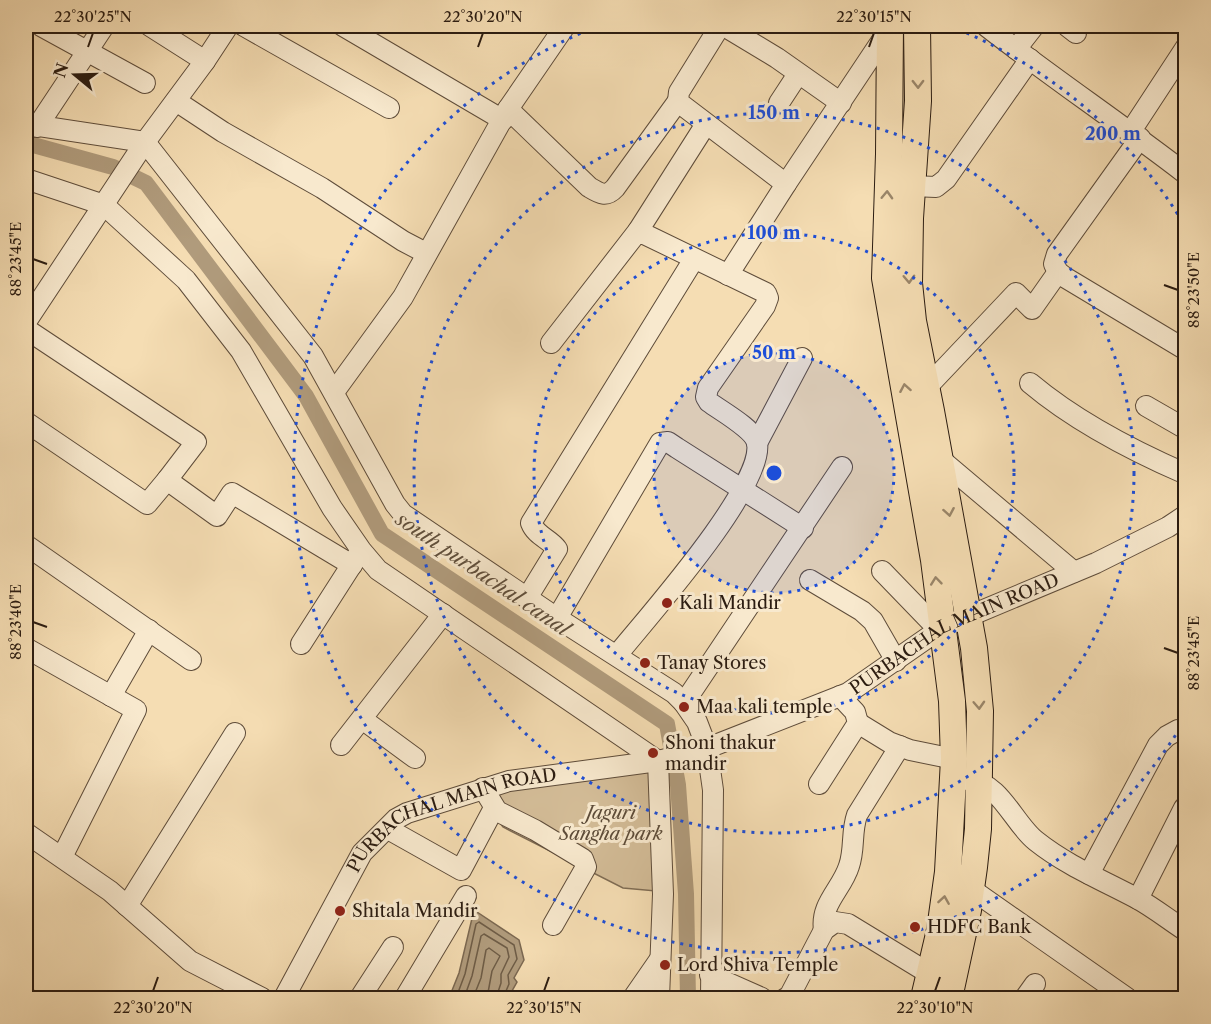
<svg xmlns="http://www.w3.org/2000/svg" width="1211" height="1024" viewBox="0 0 1211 1024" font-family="'Libre Caslon Text',serif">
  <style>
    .green { fill: #d3bc97; stroke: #7f6c54; stroke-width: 1.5 }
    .water { fill: #b09b7c; stroke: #7b6851; stroke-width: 1.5 }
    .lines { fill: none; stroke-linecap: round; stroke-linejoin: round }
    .shore { stroke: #6e5c46; stroke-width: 1.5 }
    .canal { stroke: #b09b7c; stroke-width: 16 }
    .minor-casing { stroke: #5e4c3a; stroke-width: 22 }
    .major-casing { stroke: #2b1c11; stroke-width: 28 }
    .minor { stroke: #f8e9ce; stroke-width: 20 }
    .major { stroke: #f5ddb3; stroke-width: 26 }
    .oneway { stroke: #9a866a }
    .ticks { fill: none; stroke: #2b1c11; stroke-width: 2 }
    .ring { fill: none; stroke: #1d4ed8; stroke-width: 3; stroke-dasharray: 3 6 }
    .poi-dot { fill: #8f2418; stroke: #f8e9ce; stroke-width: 2 }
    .labels { text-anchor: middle; stroke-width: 6; stroke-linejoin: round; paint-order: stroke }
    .poi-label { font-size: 18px; fill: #2b1c11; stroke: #f8e9ce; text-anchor: start }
    .street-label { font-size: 18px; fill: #2b1c11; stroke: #f8e9ce }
    .park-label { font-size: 18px; font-style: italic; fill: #5d4c39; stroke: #f8e9ce }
    .water-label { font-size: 20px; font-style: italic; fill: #604f3c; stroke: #f8e9ce }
    .centre { fill: #1d4ed8; stroke: #f8e9ce; stroke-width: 3 }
    .ring-label { font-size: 18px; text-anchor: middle; font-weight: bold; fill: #1d4ed8; stroke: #f8e9ce; stroke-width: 6; stroke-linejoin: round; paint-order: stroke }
    .neatline { fill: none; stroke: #2b1c11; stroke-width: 2 }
    .ticks-label { font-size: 15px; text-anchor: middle; fill: #2b1c11 }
  </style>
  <rect width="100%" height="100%" fill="#f5ddb3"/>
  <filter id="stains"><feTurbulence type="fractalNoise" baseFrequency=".00333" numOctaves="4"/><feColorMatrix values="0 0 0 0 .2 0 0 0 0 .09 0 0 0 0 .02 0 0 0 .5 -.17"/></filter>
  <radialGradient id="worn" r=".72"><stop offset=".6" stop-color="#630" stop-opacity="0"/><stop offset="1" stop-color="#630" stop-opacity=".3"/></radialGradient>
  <polygon class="green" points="655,767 667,892 623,888 503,827 489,809 485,793"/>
  <polygon class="water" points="474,910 519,940 524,960 514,978 517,982 508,998 449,998 459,973"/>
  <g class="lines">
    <g class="shore">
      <polyline points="456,998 465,974 476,924 479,922 514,945 517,959 508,975 509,984 503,998"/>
      <polyline points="464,998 472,976 481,936 484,934 507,948 509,957 501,974 501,983 496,998"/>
      <polyline points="473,998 481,978 486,950 489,948 500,956 492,971 487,998"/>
    </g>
    <polyline class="canal" points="26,143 113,167 146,183 306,396 382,534 667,724 678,785 686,894 688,998"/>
    <defs>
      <g id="minor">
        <polyline points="41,26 145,83"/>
        <polyline points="150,26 205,61"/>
        <polyline points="244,26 389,108"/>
        <polyline points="343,26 503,120"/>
        <polyline points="720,26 679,92 678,101 682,105 786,184 728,275"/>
        <polyline points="724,26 777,58 841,103"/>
        <path d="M986 26C1051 77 1120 123 1186 174"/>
        <polyline points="1067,26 1076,33"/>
        <polyline points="1016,49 1034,26"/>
        <polyline points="176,101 223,132 322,188 403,241 426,253"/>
        <polyline points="779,103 798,74"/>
        <path d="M508 109 589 187C599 193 606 198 615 188L678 101"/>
        <polyline points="26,124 145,142 313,356 395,504 403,514 557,618 674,693 684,703 697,722 707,748 713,790 711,998"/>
        <polyline points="37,127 104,26"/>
        <polyline points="1131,131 1186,47"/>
        <polyline points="1140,138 1057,254 1054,264 1058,272 1066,278 1186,350"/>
        <polyline points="26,179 104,205 186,280 241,351 332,508 361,550 378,570 658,761 663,894 659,998"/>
        <polyline points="786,184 890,28"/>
        <polyline points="912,186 936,187 946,179 1030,59"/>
        <polyline points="638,231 706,124"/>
        <polyline points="26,322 145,142 205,61 228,26"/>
        <polyline points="26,329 196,442 167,480 217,516 232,493 352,565"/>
        <path d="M551 343 638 231 766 293 768 298 765 306 708 388 706 397 709 402C721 411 754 429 757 443 765 486 646 619 617 655"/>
        <path d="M1030 383C1074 420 1133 451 1186 474"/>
        <polyline points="927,387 1016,293 1032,309 1058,272"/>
        <polyline points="334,392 403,297 508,109 565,26"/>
        <polyline points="1146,406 1186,429"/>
        <polyline points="26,422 147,504 167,480"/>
        <polyline points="757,443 802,358"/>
        <polyline points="940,459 1074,572"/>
        <polyline points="26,545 191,660"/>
        <polyline points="882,571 939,630"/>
        <polyline points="810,580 862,611 873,621 896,661"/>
        <path d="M527 598 557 549C550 539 536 536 531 523L694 259"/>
        <polyline points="557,618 660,443 668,442 677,448 803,528"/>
        <polyline points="301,644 358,555"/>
        <polyline points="26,648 136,710 62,857"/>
        <polyline points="111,696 149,630"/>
        <polyline points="684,703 842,467"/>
        <polyline points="362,719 415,758"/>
        <polyline points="858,723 889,742 910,750 954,759"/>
        <polyline points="341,745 443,614"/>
        <path d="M970 781C1000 782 1014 824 1036 841 1066 865 1102 880 1136 898 1153 907 1169 920 1186 931"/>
        <polyline points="819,784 858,723 855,712 840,696"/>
        <polyline points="483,788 497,811 535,830 583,859 586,867 553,925"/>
        <polyline points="388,829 461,870 494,808"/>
        <polyline points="26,833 110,891 190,961 262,998"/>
        <polyline points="1089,874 1158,745 1167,736 1178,730 1186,734"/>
        <polyline points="971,889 1127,998"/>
        <polyline points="1138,899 1184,808"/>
        <polyline points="127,906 235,733"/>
        <path d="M824 930C820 904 842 889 849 866 855 849 851 832 857 815L900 746"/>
        <polyline points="710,975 762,998"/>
        <polyline points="26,998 27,998"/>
        <path id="s1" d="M284 998 362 853 396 819 407 813 509 781 658 761 700 751 848 693 943 627 1096 563 1168 527 1186 515"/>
        <polyline points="360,998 393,947"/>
        <polyline points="405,998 466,896"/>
        <polyline points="633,998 660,959"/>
        <polyline points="786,998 789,997 824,930 835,922 848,924 930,974"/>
        <polyline points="1025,998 1035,984"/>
      </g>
      <g id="major">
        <polyline points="890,26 889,154 885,278 934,560 952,701 954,759 948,872 940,930 924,998"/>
        <polyline points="917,26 918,101 910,218 909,283 913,321 931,411 974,648 980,711 978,829 974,867 968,910 949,998"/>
      </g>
    </defs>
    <use href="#minor" class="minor-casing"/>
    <use href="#major" class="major-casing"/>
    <use href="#minor" class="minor"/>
    <use href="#major" class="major"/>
  </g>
  <defs><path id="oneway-chevron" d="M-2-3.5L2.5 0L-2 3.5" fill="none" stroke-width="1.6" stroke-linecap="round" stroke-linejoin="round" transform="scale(1.5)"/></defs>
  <g class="oneway">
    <use href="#oneway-chevron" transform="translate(918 84) rotate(89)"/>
    <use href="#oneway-chevron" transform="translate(887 195) rotate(-88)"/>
    <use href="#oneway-chevron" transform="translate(909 279) rotate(88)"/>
    <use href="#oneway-chevron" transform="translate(905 388) rotate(-100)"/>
    <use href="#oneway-chevron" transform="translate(949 512) rotate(80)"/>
    <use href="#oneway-chevron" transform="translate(936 581) rotate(-96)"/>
    <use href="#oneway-chevron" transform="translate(979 705) rotate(87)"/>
    <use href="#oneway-chevron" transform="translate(944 900) rotate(-81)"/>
  </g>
  <path class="ticks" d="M88 47 93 33M478 47 483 33M869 47 874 33M33 259 47 264M1164 285 1178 290M33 622 47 627M1164 648 1178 653M153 991 158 977M544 991 549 977M935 991 940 977"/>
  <circle cx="774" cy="473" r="120" fill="#1d4ed8" fill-opacity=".12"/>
  <g class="ring">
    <circle cx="774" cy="473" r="120"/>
    <circle cx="774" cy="473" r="240"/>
    <circle cx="774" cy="473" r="360"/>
    <path d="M1185 720A480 480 0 1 1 598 26M950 26A480 480 0 0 1 1185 226"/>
  </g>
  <g class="poi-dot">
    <circle cx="667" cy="603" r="6"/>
    <circle cx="645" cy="663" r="6"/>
    <circle cx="684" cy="707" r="6"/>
    <circle cx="653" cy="753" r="6"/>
    <circle cx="340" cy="911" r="6"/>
    <circle cx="915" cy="927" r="6"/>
    <circle cx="665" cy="965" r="6"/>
  </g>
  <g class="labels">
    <g class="poi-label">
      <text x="679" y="609">Kali Mandir</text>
      <text x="657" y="669">Tanay Stores</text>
      <text x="696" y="713">Maa kali temple</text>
      <text x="665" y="749">Shoni thakur<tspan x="665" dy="21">mandir</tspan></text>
      <text x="352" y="917">Shitala Mandir</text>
      <text x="927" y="933">HDFC Bank</text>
      <text x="677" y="971">Lord Shiva Temple</text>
    </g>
    <g class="street-label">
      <text dy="6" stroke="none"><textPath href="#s1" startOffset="807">PURBACHAL MAIN ROAD</textPath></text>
      <text dy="6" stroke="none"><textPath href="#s1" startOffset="262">PURBACHAL MAIN ROAD</textPath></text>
    </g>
    <g class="park-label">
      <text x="611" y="819">Jaguri<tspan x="611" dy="21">Sangha park</tspan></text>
    </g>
    <g class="water-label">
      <text transform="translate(483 574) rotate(34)" y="7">south purbachal canal</text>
    </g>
  </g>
  <circle cx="774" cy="473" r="9" class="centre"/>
  <g class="ring-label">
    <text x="774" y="119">150 m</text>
    <text x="1113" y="140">200 m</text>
    <text x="774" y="239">100 m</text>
    <text x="774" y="359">50 m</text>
  </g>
  <rect width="1211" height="1024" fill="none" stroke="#f5ddb3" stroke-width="66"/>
  <g transform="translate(75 75) rotate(289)" stroke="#f8e9ce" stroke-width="4.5" paint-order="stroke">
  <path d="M0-4.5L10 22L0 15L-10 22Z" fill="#2b1c11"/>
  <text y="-9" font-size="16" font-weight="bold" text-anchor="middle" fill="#2b1c11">N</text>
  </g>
  <rect x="33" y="33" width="1145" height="958" class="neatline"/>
  <g class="ticks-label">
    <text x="93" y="22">22°30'25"N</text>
    <text x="483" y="22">22°30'20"N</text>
    <text x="874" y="22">22°30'15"N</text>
    <text transform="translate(16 259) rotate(-90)" y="5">88°23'45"E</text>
    <text transform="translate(1194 290) rotate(-90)" y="5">88°23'50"E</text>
    <text transform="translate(16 622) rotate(-90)" y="5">88°23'40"E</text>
    <text transform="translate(1194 653) rotate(-90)" y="5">88°23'45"E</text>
    <text x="153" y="1013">22°30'20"N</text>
    <text x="544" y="1013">22°30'15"N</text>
    <text x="935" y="1013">22°30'10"N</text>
  </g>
  <rect width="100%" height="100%" filter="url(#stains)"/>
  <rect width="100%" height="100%" fill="url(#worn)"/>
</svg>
